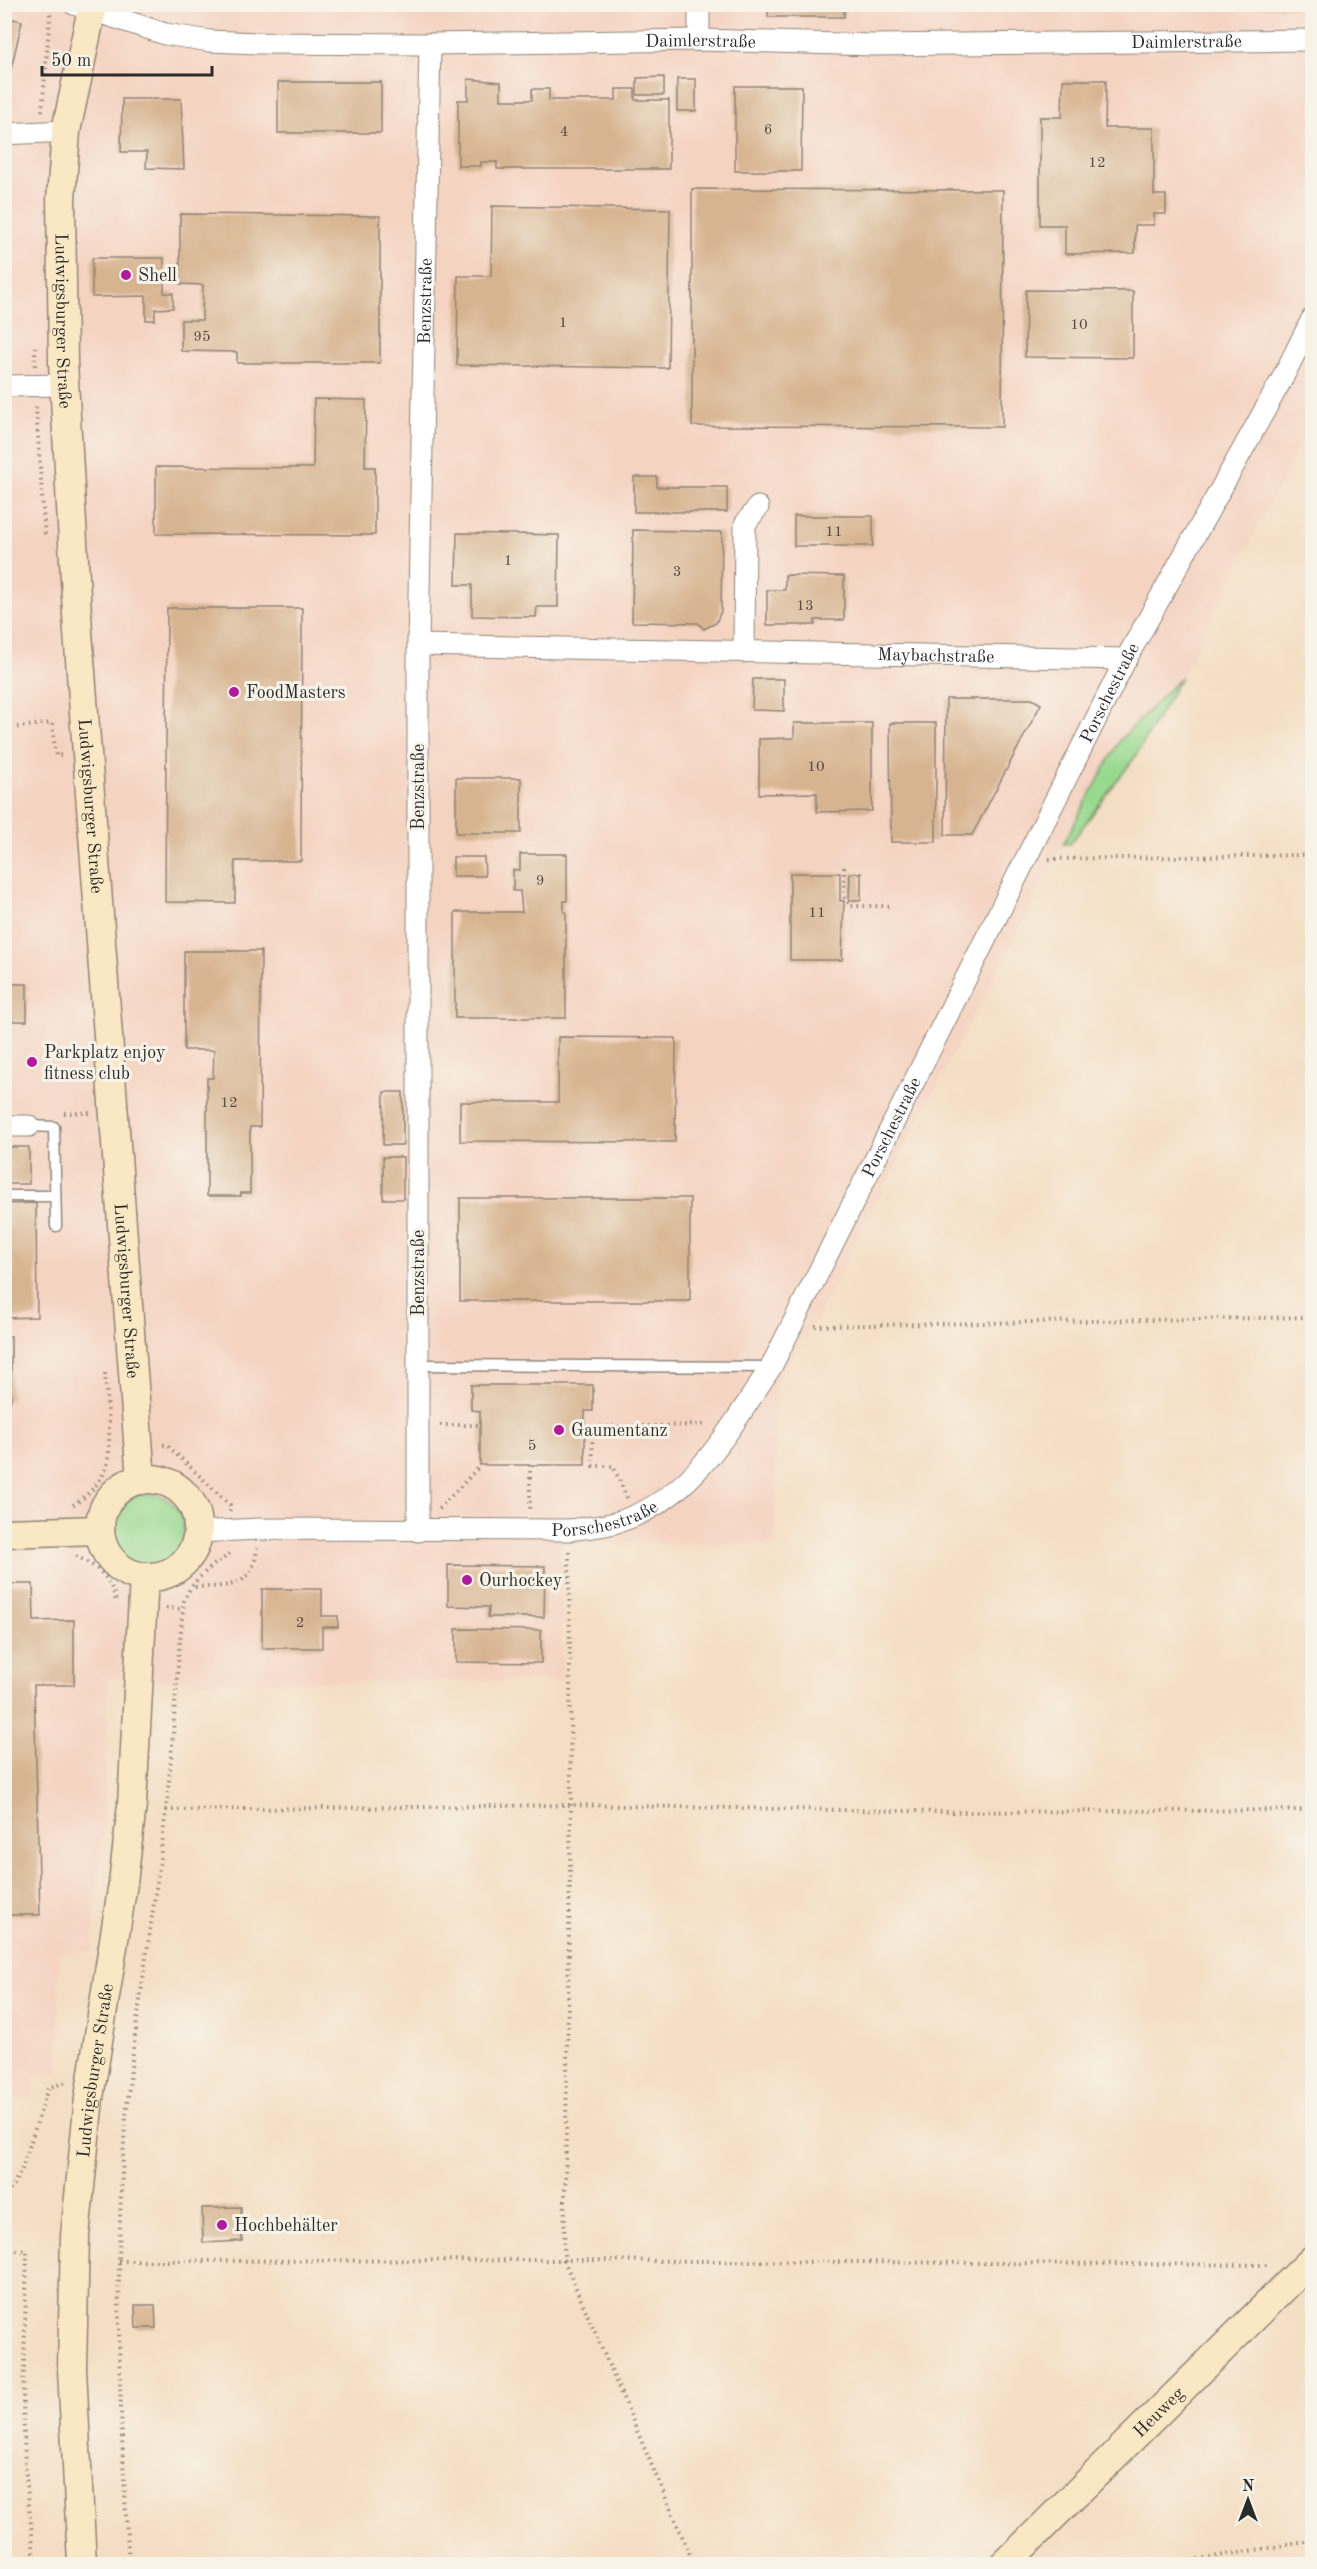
<svg xmlns="http://www.w3.org/2000/svg" width="1317" height="2569" viewBox="0 0 1317 2569" font-family="'Old Standard TT',serif">
  <style>
    .built { fill: #f5d3c1 }
    .green { fill: #99d98f; stroke: #62825d; stroke-width: 1.5 }
    .building { fill: #d7b490 }
    .lines { fill: none; stroke-linecap: round; stroke-linejoin: round }
    .lane-casing { stroke: #908477; stroke-width: 13 }
    .street-casing { stroke: #908477; stroke-width: 23 }
    .secondary-casing { stroke: #908477; stroke-width: 31 }
    .path { stroke: #908477; stroke-width: 4; stroke-dasharray: 1.5 4.5; stroke-linecap: butt }
    .lane { stroke: #fff; stroke-width: 10 }
    .street { stroke: #fff; stroke-width: 21 }
    .secondary { stroke: #fae7c3; stroke-width: 28 }
    .poi-dot { fill: #b5179e; stroke: #f7f3e8; stroke-width: 2 }
    .labels { text-anchor: middle; stroke-width: 6; stroke-linejoin: round; paint-order: stroke }
    .number-label { font-size: 15px; fill: #564d44 }
    .street-label { font-size: 18px; fill: #2b2b2b; stroke: #f7f3e8 }
    .poi-label { font-size: 18px; fill: #2b2b2b; stroke: #f7f3e8; text-anchor: start }
  </style>
  <rect width="100%" height="100%" fill="#f7f3e8"/>
  <filter id="ink" filterUnits="userSpaceOnUse"><feTurbulence type="fractalNoise" baseFrequency=".0167" numOctaves="2"/><feDisplacementMap in="SourceGraphic" scale="12" xChannelSelector="R" yChannelSelector="G"/><feConvolveMatrix kernelMatrix="1 2 1 2 8 2 1 2 1" color-interpolation-filters="sRGB"/></filter>
  <filter id="wash" filterUnits="userSpaceOnUse"><feTurbulence type="fractalNoise" baseFrequency=".008" numOctaves="4" result="noise"/><feDisplacementMap in="SourceGraphic" scale="24" xChannelSelector="R" yChannelSelector="G"/><feGaussianBlur stdDeviation="1.35" result="paint"/><feColorMatrix in="noise" values="0 0 0 0 0 0 0 0 0 0 0 0 0 0 0 0 0 1.4 0 .05"/><feComposite in="paint" operator="in"/></filter>
  <g filter="url(#wash)">
    <rect width="100%" height="100%" fill="#f4dec3"/>
    <polygon class="built" points="4,5 1312,5 1312,422 1181,677 1120,740 1063,844 814,1322 776,1380 775,1544 561,1543 562,1681 190,1682 108,1677 105,1810 92,1952 59,1952 59,2073 35,2073 33,2097 5,2101"/>
    <g class="green">
      <polygon points="1181,677 1135,757 1070,844 1063,844 1120,740"/>
      <circle cx="148" cy="1530" r="36"/>
    </g>
    <g id="blocks">
      <g class="building">
        <rect x="768" y="4" width="76" height="13"/>
        <rect x="1154" y="4" width="158" height="3"/>
        <polygon points="4,17 22,21 7,87 4,86"/>
        <polygon points="664,77 664,95 637,95 637,78"/>
        <polygon points="468,79 501,82 501,100 532,100 532,89 549,89 549,100 616,100 616,89 635,89 635,100 669,100 669,169 497,169 497,162 481,162 481,166 458,166 458,100 468,100"/>
        <rect x="677" y="79" width="19" height="32"/>
        <polygon points="1063,80 1106,80 1105,128 1154,128 1154,195 1166,195 1166,214 1154,214 1154,225 1135,225 1135,253 1065,254 1065,225 1040,225 1040,117 1062,117"/>
        <rect x="278" y="82" width="103" height="51"/>
        <polygon points="735,86 802,86 801,171 735,171"/>
        <polygon points="122,99 181,99 184,169 146,168 147,152 121,152"/>
        <polygon points="692,189 1003,190 1002,427 692,426"/>
        <polygon points="492,206 670,209 668,368 457,365 458,276 491,276"/>
        <polygon points="180,214 380,216 380,363 237,363 237,352 181,351 181,320 202,320 203,285 180,284"/>
        <polygon points="92,258 164,258 164,293 173,293 173,308 155,309 155,320 146,320 146,296 92,297"/>
        <polygon points="1026,290 1133,291 1133,358 1025,357"/>
        <polygon points="314,399 366,400 365,467 375,467 375,535 156,534 156,467 313,468"/>
        <polygon points="634,477 657,477 657,487 727,487 727,512 634,512"/>
        <rect x="794" y="516" width="79" height="30"/>
        <polygon points="633,530 722,532 721,611 716,623 704,629 698,623 632,622"/>
        <polygon points="457,533 559,535 558,607 537,607 536,617 472,616 472,585 456,585"/>
        <polygon points="785,575 844,576 844,620 815,620 815,625 767,625 767,590 785,590"/>
        <polygon points="167,608 302,608 301,861 235,861 235,903 165,902"/>
        <polygon points="753,679 784,679 784,711 752,710"/>
        <polygon points="946,699 1032,699 1041,704 972,835 945,835"/>
        <polygon points="794,723 872,723 872,811 817,812 817,793 759,794 759,739 794,738"/>
        <polygon points="890,723 936,723 936,842 891,842"/>
        <rect x="456" y="778" width="65" height="55"/>
        <polygon points="520,854 567,854 567,901 564,901 564,912 566,912 566,1018 455,1018 455,912 522,912 520,891 513,891 513,870 520,870"/>
        <polygon points="453,857 484,857 485,876 453,876"/>
        <polygon points="4,871 7,871 8,968 4,968"/>
        <polygon points="790,873 840,873 840,901 844,901 842,960 790,960"/>
        <polygon points="850,873 861,873 861,900 849,900"/>
        <polygon points="184,951 261,951 260,1127 250,1127 250,1193 241,1193 241,1196 207,1196 207,1078 213,1078 214,1050 184,1050"/>
        <rect x="4" y="984" width="23" height="37"/>
        <polygon points="558,1037 676,1038 675,1142 460,1141 460,1102 558,1102"/>
        <polygon points="384,1092 403,1092 403,1145 383,1145"/>
        <rect x="4" y="1147" width="25" height="37"/>
        <rect x="383" y="1157" width="20" height="42"/>
        <rect x="460" y="1198" width="230" height="103"/>
        <polygon points="36,1203 37,1317 4,1318 4,1204"/>
        <rect x="4" y="1336" width="7" height="64"/>
        <polygon points="471,1385 593,1385 593,1411 585,1411 585,1465 480,1465 480,1411 471,1410"/>
        <polygon points="448,1565 545,1566 544,1617 488,1617 489,1607 448,1606"/>
        <polygon points="5,1584 33,1584 34,1621 74,1620 74,1685 34,1685 40,1915 5,1915"/>
        <polygon points="262,1589 322,1589 322,1616 338,1616 338,1627 322,1627 322,1648 262,1648"/>
        <polygon points="456,1629 541,1630 541,1663 456,1662"/>
        <polygon points="241,2207 242,2241 203,2243 202,2208"/>
        <polygon points="135,2305 155,2305 156,2328 136,2328"/>
      </g>
    </g>
  </g>
  <g filter="url(#ink)">
    <use href="#blocks" fill-opacity="0" stroke="#908477" stroke-width="1.5"/>
    <g class="lines">
      <defs>
        <g id="lane">
          <polyline points="29,1126 54,1127 56,1226"/>
          <polyline points="4,1196 55,1196"/>
          <polyline points="418,1365 771,1367"/>
        </g>
        <g id="street">
          <path id="s1" d="M74 4 165 34 210 41 257 43 430 44 699 40 873 45 1312 40"/>
          <polyline points="699,4 699,40"/>
          <polyline points="4,134 66,131"/>
          <polyline points="4,386 64,385"/>
          <path id="s2" d="M418 645 1126 659"/>
          <polyline points="744,652 745,524 758,507"/>
          <polyline points="4,1126 29,1126"/>
          <path id="s3" d="M418 1531V645L430 44"/>
          <path id="s4" d="M198 1532 259 1529 569 1530C583 1528 600 1527 614 1523 692 1502 729 1429 771 1367L1126 659 1282 379 1312 319"/>
        </g>
        <g id="secondary">
          <path id="s5" d="M93 4 66 131 61 199 63 362 78 632 141 1480"/>
          <circle cx="149" cy="1528" r="49"/>
          <polyline points="4,1533 100,1530"/>
          <path id="s6" d="M82 2564 72 2369 75 2236 89 2098 123 1883 132 1805 144 1577"/>
          <path id="s7" d="M1005 2564 1312 2260"/>
        </g>
      </defs>
      <use href="#lane" class="lane-casing"/>
      <use href="#street" class="street-casing"/>
      <use href="#secondary" class="secondary-casing"/>
      <g class="path">
        <polyline points="42,111 51,4"/>
        <polyline points="35,366 35,347"/>
        <polyline points="36,407 45,537"/>
        <polyline points="11,728 52,723 56,756 63,755"/>
        <polyline points="1049,859 1312,855"/>
        <polyline points="844,867 844,897 851,906 889,906"/>
        <polyline points="64,1113 90,1113"/>
        <polyline points="815,1326 1312,1317"/>
        <polyline points="440,1425 480,1425"/>
        <polyline points="163,1445 167,1445 230,1505 230,1511"/>
        <polyline points="530,1465 530,1510"/>
        <polyline points="627,1498 613,1466 593,1466 592,1427 706,1425"/>
        <path d="M73 1505C86 1497 98 1485 105 1471 114 1453 106 1395 105 1373"/>
        <polyline points="439,1509 478,1468"/>
        <polyline points="569,1552 571,1805 564,2260 694,2564"/>
        <path d="M76 1556C98 1567 111 1577 116 1602"/>
        <path d="M195 1587C229 1586 253 1589 257 1548"/>
        <polyline points="166,1608 183,1609"/>
        <polyline points="166,1810 571,1805 954,1812 1312,1810"/>
        <polyline points="4,2201 22,2169 48,2088 66,2082"/>
        <polyline points="4,2249 27,2251 23,2402 25,2465 35,2564"/>
        <polyline points="119,2261 564,2260 1271,2265"/>
        <path d="M129 2564C120 2424 114 2283 124 2142 132 2030 154 1920 166 1809 174 1740 176 1670 184 1601 189 1586 203 1573 215 1564 221 1560 227 1557 230 1552"/>
        <polyline points="1168,2564 1312,2541"/>
      </g>
      <use href="#lane" class="lane"/>
      <use href="#street" class="street"/>
      <use href="#secondary" class="secondary"/>
    </g>
  </g>
  <g class="poi-dot">
    <circle cx="126" cy="275" r="6"/>
    <circle cx="234" cy="692" r="6"/>
    <circle cx="32" cy="1062" r="6"/>
    <circle cx="559" cy="1430" r="6"/>
    <circle cx="467" cy="1580" r="6"/>
    <circle cx="222" cy="2225" r="6"/>
  </g>
  <g class="labels">
    <g class="number-label">
      <text x="768" y="134">6</text>
      <text x="564" y="136">4</text>
      <text x="1097" y="167">12</text>
      <text x="563" y="327">1</text>
      <text x="1079" y="329">10</text>
      <text x="202" y="341">95</text>
      <text x="834" y="536">11</text>
      <text x="508" y="565">1</text>
      <text x="677" y="576">3</text>
      <text x="805" y="610">13</text>
      <text x="816" y="771">10</text>
      <text x="540" y="885">9</text>
      <text x="817" y="917">11</text>
      <text x="229" y="1107">12</text>
      <text x="532" y="1450">5</text>
      <text x="300" y="1627">2</text>
    </g>
    <g class="street-label">
      <text dy="6" stroke="none"><textPath href="#s1" startOffset="632">Daimlerstraße</textPath></text>
      <text dy="6" stroke="none"><textPath href="#s1" startOffset="1118">Daimlerstraße</textPath></text>
      <text dy="6" stroke="none"><textPath href="#s3" startOffset="1230">Benzstraße</textPath></text>
      <text dy="6" stroke="none"><textPath href="#s5" startOffset="320">Ludwigsburger Straße</textPath></text>
      <text dy="6" stroke="none"><textPath href="#s2" startOffset="518">Maybachstraße</textPath></text>
      <text dy="6" stroke="none"><textPath href="#s4" startOffset="1398">Porschestraße</textPath></text>
      <text transform="translate(418 787) rotate(-90)" y="6">Benzstraße</text>
      <text dy="6" stroke="none"><textPath href="#s5" startOffset="806">Ludwigsburger Straße</textPath></text>
      <text dy="6" stroke="none"><textPath href="#s4" startOffset="912">Porschestraße</textPath></text>
      <text transform="translate(418 1273) rotate(-90)" y="6">Benzstraße</text>
      <text dy="6" stroke="none"><textPath href="#s5" startOffset="1292">Ludwigsburger Straße</textPath></text>
      <text dy="6" stroke="none"><textPath href="#s4" startOffset="408">Porschestraße</textPath></text>
      <text dy="6" stroke="none"><textPath href="#s6" startOffset="495">Ludwigsburger Straße</textPath></text>
      <text dy="6" stroke="none"><textPath href="#s7" startOffset="216">Heuweg</textPath></text>
    </g>
    <g class="poi-label">
      <text x="138" y="281">Shell</text>
      <text x="246" y="698">FoodMasters</text>
      <text x="44" y="1058">Parkplatz enjoy<tspan x="44" dy="21">fitness club</tspan></text>
      <text x="571" y="1436">Gaumentanz</text>
      <text x="479" y="1586">Ourhockey</text>
      <text x="234" y="2231">Hochbehälter</text>
    </g>
  </g>
  <rect width="1317" height="2569" fill="none" stroke="#f7f3e8" stroke-width="24"/>
  <g transform="translate(1248 2500)" stroke="#f7f3e8" stroke-width="4.5" paint-order="stroke">
  <path d="M0-4.5L10 22L0 15L-10 22Z" fill="#2b2b2b"/>
  <text y="-9" font-size="16" font-weight="bold" text-anchor="middle" fill="#2b2b2b">N</text>
  </g>
  <path d="M42 66v9h170v-9" fill="none" stroke="#2b2b2b" stroke-width="3"/>
  <text x="51" y="66" font-size="18" fill="#2b2b2b" stroke="#f7f3e8" stroke-width="4.5" paint-order="stroke">50 m</text>
</svg>
